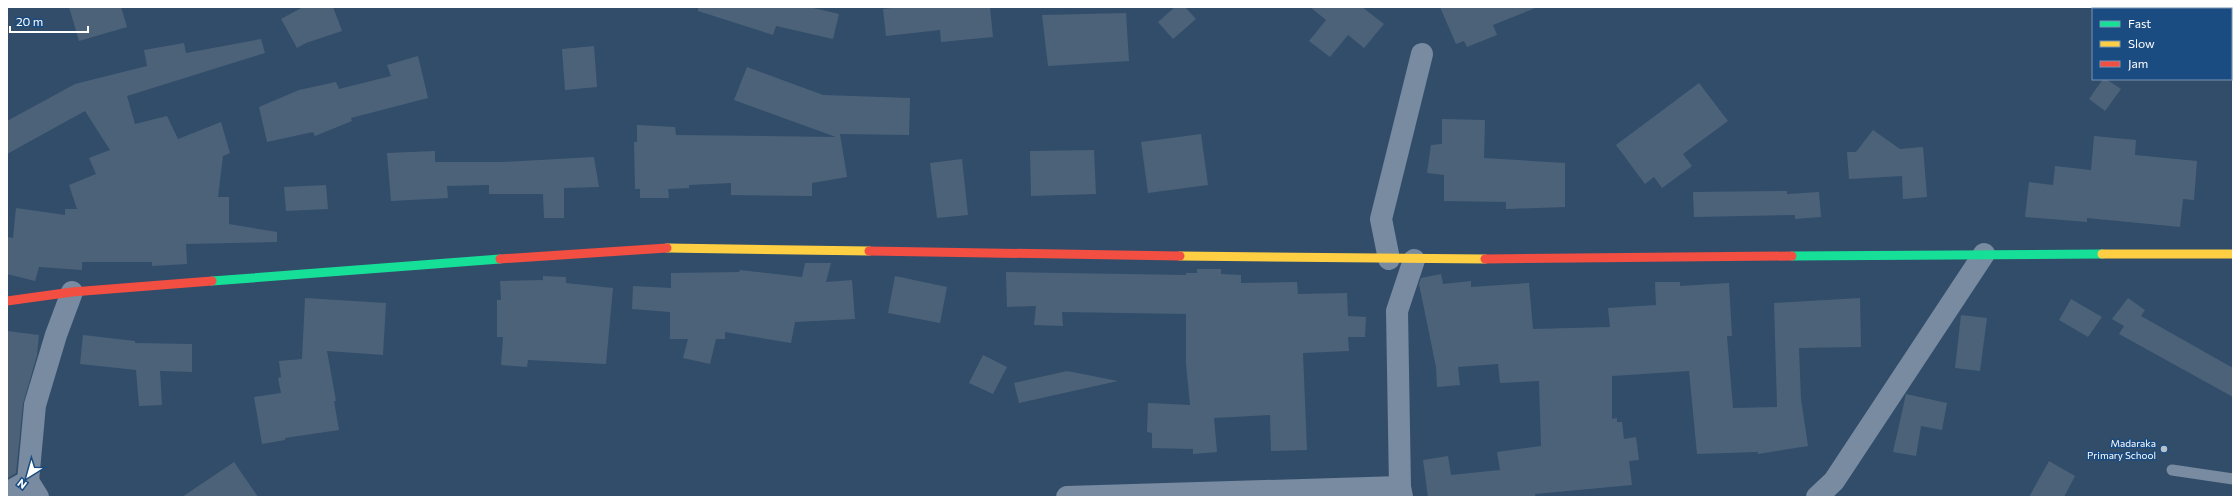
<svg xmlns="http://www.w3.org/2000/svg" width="2240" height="504" viewBox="0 0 2240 504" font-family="Commissioner,sans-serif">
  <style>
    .building { fill: #4c6279 }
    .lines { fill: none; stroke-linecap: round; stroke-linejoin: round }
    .lane { stroke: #788ba0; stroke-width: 11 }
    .street { stroke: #788ba0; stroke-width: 22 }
    .fast { stroke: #16e098; stroke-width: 9 }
    .slow { stroke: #ffcf43; stroke-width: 9 }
    .jam { stroke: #f24e42; stroke-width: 9 }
    .poi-dot { fill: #b7c1cb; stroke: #1b4c81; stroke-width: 1.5 }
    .labels { text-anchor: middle; stroke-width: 3; stroke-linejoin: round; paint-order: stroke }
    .poi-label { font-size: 10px; fill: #fff; stroke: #1b4c81; text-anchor: end }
  </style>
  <rect width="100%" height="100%" fill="#324d6a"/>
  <g class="building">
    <polygon points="69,7 121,7 127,27 79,41"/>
    <polygon points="303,7 333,7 342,31 306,43 297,48 281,19"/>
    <polygon points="698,7 809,7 839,14 833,39 776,26 773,35 698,11"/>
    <polygon points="900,7 990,7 993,37 941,42 940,30 886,36 883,9"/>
    <polygon points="1175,7 1185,7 1196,19 1173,39 1158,22"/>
    <polygon points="1310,7 1362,7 1384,24 1364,48 1348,35 1330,57 1309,41 1326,20"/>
    <polygon points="1440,7 1534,7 1535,8 1493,25 1497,35 1467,47 1464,41 1456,44"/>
    <polygon points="1126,13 1129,61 1048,66 1042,15"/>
    <polygon points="261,39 265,53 127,96 135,124 167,116 178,139 221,122 230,153 223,156 218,197 229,197 229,224 277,232 277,242 186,244 187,264 152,266 152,262 82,262 82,270 39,267 35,281 7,274 7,237 13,238 16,208 65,215 65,209 77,209 69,185 96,174 89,158 110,150 85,111 7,154 7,121 75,84 147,66 144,50 184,43 186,53"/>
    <polygon points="594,46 597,87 565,90 562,49"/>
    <polygon points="418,56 428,98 351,118 352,121 315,136 313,132 267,142 259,107 299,90 336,82 339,89 391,76 387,65"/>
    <polygon points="747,67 823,95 910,98 909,135 840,134 847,177 812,183 812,196 731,195 731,183 689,185 689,188 668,189 669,198 640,198 640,189 635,189 634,142 637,142 637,125 675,127 676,135 836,137 734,100"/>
    <polygon points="2103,79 2106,79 2121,89 2105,111 2089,99"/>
    <polygon points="1699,83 1728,121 1683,154 1692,166 1662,188 1654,177 1645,184 1616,145"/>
    <polygon points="1442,119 1485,120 1484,158 1565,163 1565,207 1506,209 1506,202 1444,201 1444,175 1427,173 1431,145 1442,144"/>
    <polygon points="1873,130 1900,149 1923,147 1927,197 1903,199 1902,176 1849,179 1847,152 1856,152"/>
    <polygon points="1201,134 1208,185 1148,193 1141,142"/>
    <polygon points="2094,136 2136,140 2135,155 2197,161 2194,200 2183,199 2180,227 2087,218 2087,222 2025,217 2029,182 2053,185 2055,166 2091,170"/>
    <polygon points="1094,150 1096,194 1031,196 1030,151"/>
    <polygon points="435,151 435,162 503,162 594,157 599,187 564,188 564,218 544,218 543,194 489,194 489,185 447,186 448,198 391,201 387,153"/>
    <polygon points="962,159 968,215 937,218 930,163"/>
    <polygon points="326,185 328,209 286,211 284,187"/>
    <polygon points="1787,191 1787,194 1819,192 1821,217 1795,219 1795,215 1694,217 1693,192"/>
    <polygon points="805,263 831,263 826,282 852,280 855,319 795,322 791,343 725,332 725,339 716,339 710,364 683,358 688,339 670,339 670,312 632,309 633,286 671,288 671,273 739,272 740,270 802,277"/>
    <polygon points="1197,269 1221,269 1221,274 1241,275 1241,283 1297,282 1298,294 1347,293 1348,316 1366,317 1365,337 1348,337 1349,351 1303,353 1307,450 1271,451 1270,415 1214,418 1217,452 1193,454 1193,449 1152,448 1152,433 1147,432 1148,403 1190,405 1186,364 1186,314 1062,312 1063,326 1034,325 1036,306 1007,307 1006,272 1186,275 1186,273 1197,273"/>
    <polygon points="1441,274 1443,284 1471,281 1471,287 1529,283 1533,329 1610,327 1608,308 1656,305 1655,282 1680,282 1680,286 1729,283 1732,336 1727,336 1733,408 1777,407 1774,303 1860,298 1861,347 1799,348 1801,399 1808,446 1758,454 1758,452 1697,454 1689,371 1612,376 1612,419 1617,418 1617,422 1622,422 1624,439 1636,437 1639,460 1629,461 1632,485 1535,494 1536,497 1428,497 1423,460 1448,456 1451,475 1500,470 1497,452 1541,446 1539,381 1500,383 1498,364 1458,367 1460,385 1437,387 1436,367 1419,284 1421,278"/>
    <polygon points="543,276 566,277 566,283 613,288 606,364 528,360 527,367 501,365 503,337 497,337 497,300 501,300 500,281 543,280"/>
    <polygon points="895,276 947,287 940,323 888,313"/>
    <polygon points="305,298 386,303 383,355 327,351 336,401 334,401 339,430 285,438 285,440 262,444 254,397 281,393 278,378 281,377 279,361 302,359"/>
    <polygon points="2128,298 2145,310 2141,316 2233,368 2233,397 2119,334 2124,326 2112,319"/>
    <polygon points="2071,299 2102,317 2088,337 2059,320"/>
    <polygon points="1961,315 1987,318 1980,371 1955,368"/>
    <polygon points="7,331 39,335 37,355 23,404 16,473 8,478"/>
    <polygon points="83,335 135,341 135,343 192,344 192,372 160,371 162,405 139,406 136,370 80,364"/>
    <polygon points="983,355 1007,367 993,394 969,383"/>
    <polygon points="1067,371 1118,381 1019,403 1014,383"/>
    <polygon points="1906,394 1947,403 1942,430 1921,426 1916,456 1893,452"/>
    <polygon points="2049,461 2075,476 2064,497 2029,497"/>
    <polygon points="234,462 258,497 182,497"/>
  </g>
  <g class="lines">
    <polyline class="lane" points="2172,470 2233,479"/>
    <g class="street">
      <polyline points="1389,259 1381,219 1422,54"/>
      <polyline points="28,481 38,497"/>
      <polyline points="7,493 28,481 35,405 56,335 72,292"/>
      <polyline points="1067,497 1400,487"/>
      <polyline points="1402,497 1400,487 1397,311 1414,260"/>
      <polyline points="1817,497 1834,481 1984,254"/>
    </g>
    <g class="fast">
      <polyline points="1792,256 2102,254"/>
      <polyline points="212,281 500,259"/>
    </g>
    <g class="slow">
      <polyline points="667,248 869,251"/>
      <polyline points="2102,254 2233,254"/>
      <polyline points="1180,256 1485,259"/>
    </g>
    <g class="jam">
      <polyline points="869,251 1180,256"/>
      <polyline points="500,259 667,248"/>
      <polyline points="1485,259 1792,256"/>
      <polyline points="7,301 72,292 212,281"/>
    </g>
  </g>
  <circle class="poi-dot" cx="2164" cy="449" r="4"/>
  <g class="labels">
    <g class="poi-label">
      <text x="2156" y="447">Madaraka<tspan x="2156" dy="12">Primary School</tspan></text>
    </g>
  </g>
  <rect width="2240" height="504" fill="none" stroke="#ffffff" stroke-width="16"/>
  <rect x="2092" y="8" width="140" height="72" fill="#1b4c81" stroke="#7694b3"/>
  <rect x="2100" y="21" width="20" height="6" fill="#16e098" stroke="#7694b3"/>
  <text x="2128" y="28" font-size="12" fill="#ffffff">Fast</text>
  <rect x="2100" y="41" width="20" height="6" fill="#ffcf43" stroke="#7694b3"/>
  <text x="2128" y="48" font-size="12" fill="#ffffff">Slow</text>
  <rect x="2100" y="61" width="20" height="6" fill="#f24e42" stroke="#7694b3"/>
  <text x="2128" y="68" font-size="12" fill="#ffffff">Jam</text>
  <g transform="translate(28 476) rotate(217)" stroke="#1b4c81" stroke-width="3" paint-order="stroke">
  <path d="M0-3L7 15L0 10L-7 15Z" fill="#ffffff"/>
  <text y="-6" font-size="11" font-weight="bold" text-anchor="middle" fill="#ffffff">N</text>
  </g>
  <path d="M10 26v6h78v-6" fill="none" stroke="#ffffff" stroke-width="2"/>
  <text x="16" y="26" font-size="12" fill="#ffffff" stroke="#1b4c81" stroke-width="3" paint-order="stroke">20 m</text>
</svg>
